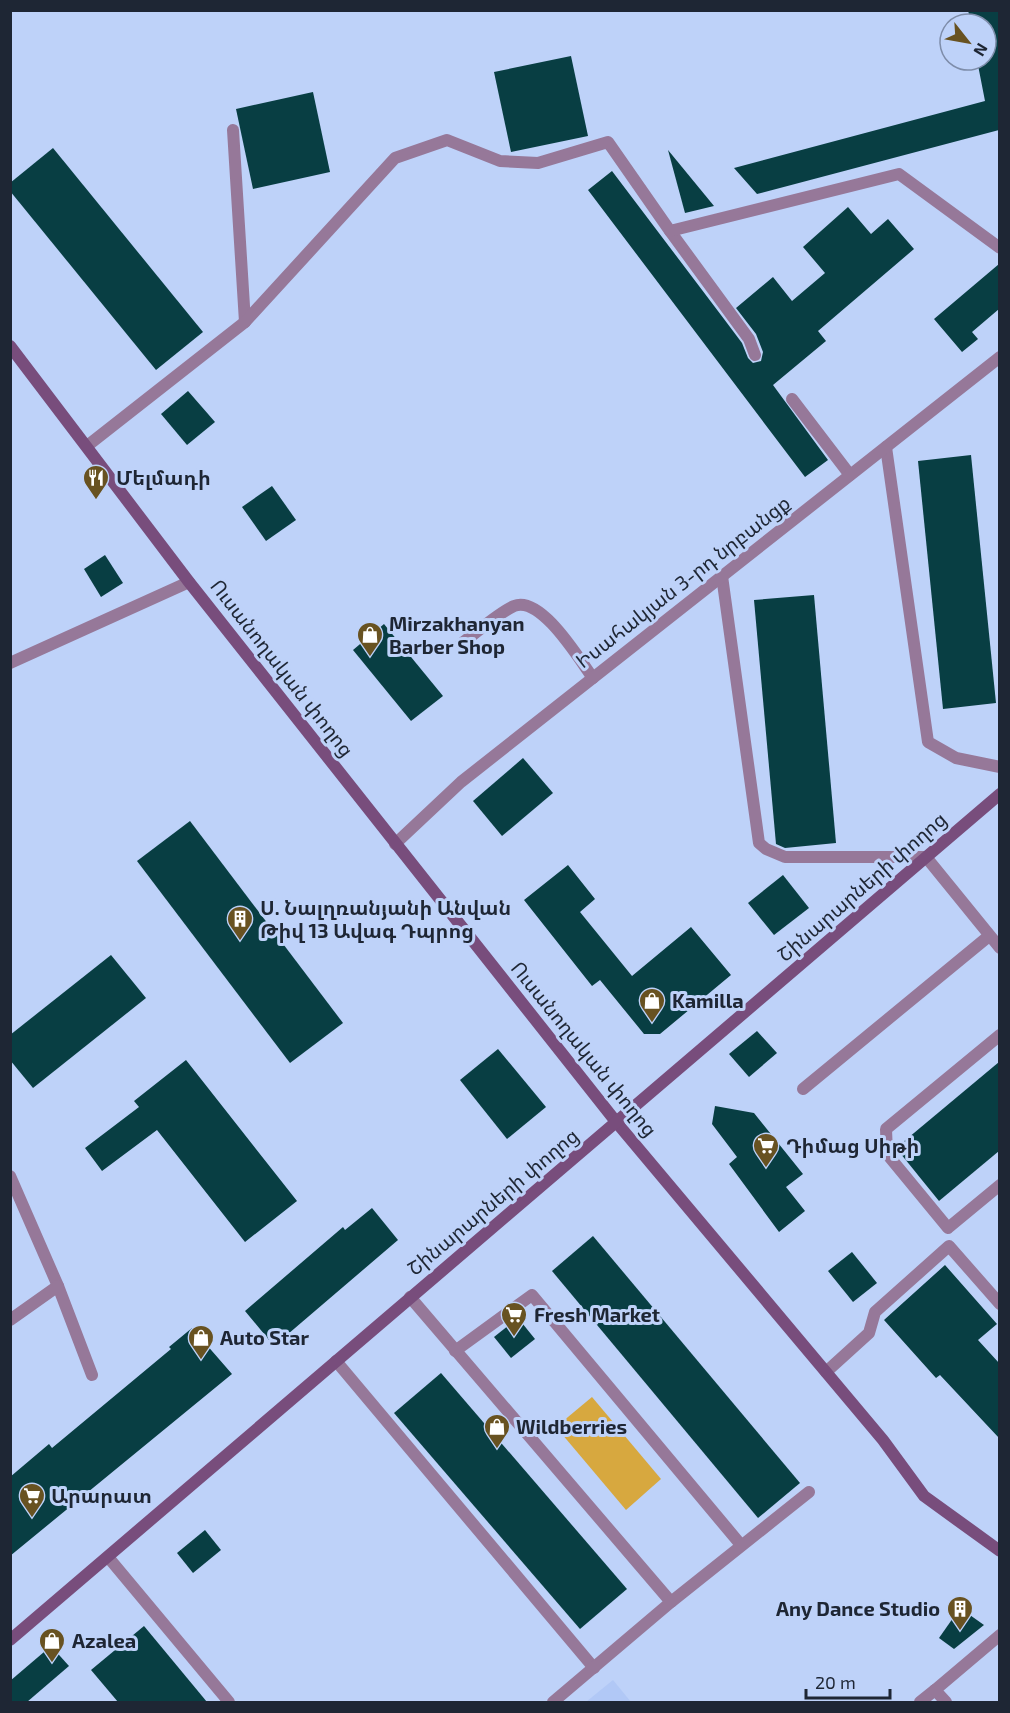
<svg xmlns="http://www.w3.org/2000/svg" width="1010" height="1713" viewBox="0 0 1010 1713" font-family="'Exo 2','Noto Sans Armenian',sans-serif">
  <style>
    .built { fill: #b1c8f6 }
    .green { fill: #d7a83f }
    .building { fill: #083e43 }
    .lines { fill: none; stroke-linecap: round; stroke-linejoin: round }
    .lane { stroke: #967899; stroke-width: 12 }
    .street { stroke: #967899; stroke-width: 12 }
    .secondary { stroke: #784d7c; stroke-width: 12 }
    .labels { text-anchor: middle; stroke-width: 6; stroke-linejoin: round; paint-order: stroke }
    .poi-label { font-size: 20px; font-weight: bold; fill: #1e2634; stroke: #bed2f9; text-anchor: start }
    .street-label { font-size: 20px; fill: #1e2634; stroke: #bed2f9 }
  </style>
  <rect width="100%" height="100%" fill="#bed2f9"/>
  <polygon class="built" points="613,1680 631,1702 586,1702"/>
  <polygon class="green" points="592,1397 661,1479 626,1510 556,1427"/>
  <g class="building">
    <polygon points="968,10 999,10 999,130 757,194 734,168 985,101 977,60 986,60 986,24 971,24"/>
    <polygon points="571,56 588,136 511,152 494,72"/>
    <polygon points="313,92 330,172 253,189 236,109"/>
    <polygon points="53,148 203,332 156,370 10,191 10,183"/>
    <polygon points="668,150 714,206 685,213"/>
    <polygon points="612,171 724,319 742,343 748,358 753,363 761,361 763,352 756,334 736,308 773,277 792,301 825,273 803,247 848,207 871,234 888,219 914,249 818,331 826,341 773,385 828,460 805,477 588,190"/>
    <polygon points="999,264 999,309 972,332 978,339 962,352 934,319"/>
    <polygon points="188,391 215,422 187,445 161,414"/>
    <polygon points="971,455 996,703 943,709 918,461"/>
    <polygon points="272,486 296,520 266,541 242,507"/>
    <polygon points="105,555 123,583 101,597 84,569"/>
    <polygon points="814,595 836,843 785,848 776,844 754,600"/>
    <polygon points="384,624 443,696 411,721 353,650"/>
    <polygon points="523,758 553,793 502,836 473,801"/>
    <polygon points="190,821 343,1023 290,1063 137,861"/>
    <polygon points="568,865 595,899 580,912 632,976 691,927 731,975 660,1034 644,1034 600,980 592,986 524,900"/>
    <polygon points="783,875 809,908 774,935 748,903"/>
    <polygon points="111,955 146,998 33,1088 10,1060 10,1035"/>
    <polygon points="757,1031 777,1053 749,1077 729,1054"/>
    <polygon points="498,1049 546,1107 507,1139 460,1080"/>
    <polygon points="186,1060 297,1201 245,1242 157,1130 102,1171 85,1148 139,1107 134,1101"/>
    <polygon points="999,1062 999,1151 939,1201 896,1148"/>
    <polygon points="715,1106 754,1113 803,1174 786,1187 805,1211 779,1232 729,1164 737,1157 712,1124"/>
    <polygon points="372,1208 398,1240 274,1346 245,1311 343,1227 345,1230"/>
    <polygon points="593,1236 800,1483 758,1518 552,1271"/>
    <polygon points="852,1252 877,1283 853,1302 828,1271"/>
    <polygon points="945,1265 997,1324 978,1340 999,1363 999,1438 940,1375 936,1378 884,1320"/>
    <polygon points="518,1318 535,1339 511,1358 494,1337"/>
    <polygon points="192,1328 232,1374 10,1556 10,1477 49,1444 52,1448 171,1349 169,1347"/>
    <polygon points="441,1373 627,1589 580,1629 394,1413"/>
    <polygon points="205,1530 221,1550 193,1573 177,1553"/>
    <polygon points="960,1608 984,1625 954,1649 939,1638"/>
    <polygon points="144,1626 207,1702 118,1702 91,1670"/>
    <polygon points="51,1646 69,1666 27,1702 10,1702 10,1681"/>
  </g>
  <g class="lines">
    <g class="lane">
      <polyline points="233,130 245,322"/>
      <polyline points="670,231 749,339 755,355"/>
      <polyline points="792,399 850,475"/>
      <polyline points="87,446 245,322 395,158 447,140 500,161 538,163 608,142 670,231 899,174 1000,248"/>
      <polyline points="886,447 928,742 956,758 1000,767"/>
      <polyline points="722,576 759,843 766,849 785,857 926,857"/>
      <path d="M461 644C476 633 498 613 514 606 541 595 579 659 593 678"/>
      <polyline points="10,663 189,582"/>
      <polyline points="1000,1035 886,1129 887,1154 948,1228 1000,1185"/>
      <polyline points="803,1089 989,936"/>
      <polyline points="10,1176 58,1286 92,1375"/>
      <polyline points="410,1297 671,1602"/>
      <polyline points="10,1320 58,1286"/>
      <polyline points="455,1351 532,1295 741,1545"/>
      <polyline points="336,1361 594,1668"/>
      <polyline points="826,1372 869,1333 875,1312 949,1246 1000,1304"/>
      <polyline points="108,1557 229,1702"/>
      <polyline points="553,1702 671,1602 809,1492"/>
      <polyline points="920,1702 935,1690"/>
      <polyline points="946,1702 935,1690 1000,1635"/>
    </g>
    <g class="street">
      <polyline points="395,844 461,782 1000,357"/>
      <polyline points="926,857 1000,948"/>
    </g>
    <g class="secondary">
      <polyline points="10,346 189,582 617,1123 883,1440 924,1496 1000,1551"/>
      <polyline points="10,1640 1000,794"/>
    </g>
  </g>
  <defs>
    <symbol id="restaurant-pin" viewBox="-11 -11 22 30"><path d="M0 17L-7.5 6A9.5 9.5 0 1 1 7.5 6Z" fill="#685221" stroke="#bed2f9"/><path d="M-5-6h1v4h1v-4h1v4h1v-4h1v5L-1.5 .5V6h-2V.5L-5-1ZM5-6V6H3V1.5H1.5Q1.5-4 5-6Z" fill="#fff"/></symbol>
    <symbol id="shop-pin" viewBox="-11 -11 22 30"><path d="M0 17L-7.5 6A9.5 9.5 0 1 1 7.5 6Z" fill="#685221" stroke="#bed2f9"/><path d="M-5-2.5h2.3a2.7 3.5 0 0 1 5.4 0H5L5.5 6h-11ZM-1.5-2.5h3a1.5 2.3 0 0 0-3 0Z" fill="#fff"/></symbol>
    <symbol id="building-pin" viewBox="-11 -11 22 30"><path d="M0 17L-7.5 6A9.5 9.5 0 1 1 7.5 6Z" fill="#685221" stroke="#bed2f9"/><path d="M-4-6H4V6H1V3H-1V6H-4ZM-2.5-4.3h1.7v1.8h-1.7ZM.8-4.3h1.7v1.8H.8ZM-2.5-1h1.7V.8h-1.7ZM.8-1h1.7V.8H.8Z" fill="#fff"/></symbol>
    <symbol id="supermarket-pin" viewBox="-11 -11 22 30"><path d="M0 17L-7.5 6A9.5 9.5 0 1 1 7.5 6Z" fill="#685221" stroke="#bed2f9"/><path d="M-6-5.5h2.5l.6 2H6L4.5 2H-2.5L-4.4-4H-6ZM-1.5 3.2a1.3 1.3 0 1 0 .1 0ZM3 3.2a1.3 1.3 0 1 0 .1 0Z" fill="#fff"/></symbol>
  </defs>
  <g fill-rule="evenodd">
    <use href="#restaurant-pin" x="81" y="463" width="30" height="40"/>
    <use href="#shop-pin" x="355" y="620" width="30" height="40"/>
    <use href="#building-pin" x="225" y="904" width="30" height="40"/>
    <use href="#shop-pin" x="637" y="986" width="30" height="40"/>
    <use href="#supermarket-pin" x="751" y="1131" width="30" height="40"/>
    <use href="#supermarket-pin" x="499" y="1300" width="30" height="40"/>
    <use href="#shop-pin" x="186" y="1323" width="30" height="40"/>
    <use href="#shop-pin" x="482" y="1412" width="30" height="40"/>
    <use href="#supermarket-pin" x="17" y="1481" width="30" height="40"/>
    <use href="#building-pin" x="945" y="1594" width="30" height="40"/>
    <use href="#shop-pin" x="37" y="1626" width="30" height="40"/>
  </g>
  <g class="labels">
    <g class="poi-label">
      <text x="116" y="485">Մելմադի</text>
      <text x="389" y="631">Mirzakhanyan<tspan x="389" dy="23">Barber Shop</tspan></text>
      <text x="260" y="915">Ս. Նալղռանյանի Անվան<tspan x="260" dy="23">Թիվ 13 Ավագ Դպրոց</tspan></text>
      <text x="672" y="1008">Kamilla</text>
      <text x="786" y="1153">Դիմաց Սիթի</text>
      <text x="534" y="1322">Fresh Market</text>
      <text x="220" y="1345">Auto Star</text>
      <text x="516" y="1434">Wildberries</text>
      <text x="51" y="1503">Արարատ</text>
      <text x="940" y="1616" text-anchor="end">Any Dance Studio</text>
      <text x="72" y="1648">Azalea</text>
    </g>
    <g class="street-label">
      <text transform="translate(683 582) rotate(-38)" y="7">Իսահակյան 3-րդ նրբանցք</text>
      <text transform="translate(282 668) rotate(52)" y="7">Ուսանողական փողոց</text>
      <text transform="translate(862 887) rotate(-41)" y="7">Շինարարների փողոց</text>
      <text transform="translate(584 1049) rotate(51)" y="7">Ուսանողական փողոց</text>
      <text transform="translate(493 1202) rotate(-40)" y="7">Շինարարների փողոց</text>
    </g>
  </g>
  <rect width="1010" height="1713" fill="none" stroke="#1e2634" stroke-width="24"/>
  <g transform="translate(968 42) rotate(121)"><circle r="28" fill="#bed2f9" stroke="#7e8daa" stroke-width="1.5"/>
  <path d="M0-4.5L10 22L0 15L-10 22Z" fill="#685221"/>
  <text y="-9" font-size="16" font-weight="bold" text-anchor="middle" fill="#1e2634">N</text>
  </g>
  <path d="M806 1689v9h84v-9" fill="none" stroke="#1e2634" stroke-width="3"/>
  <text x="815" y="1689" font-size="18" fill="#1e2634" stroke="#bed2f9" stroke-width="4.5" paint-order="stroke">20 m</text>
</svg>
